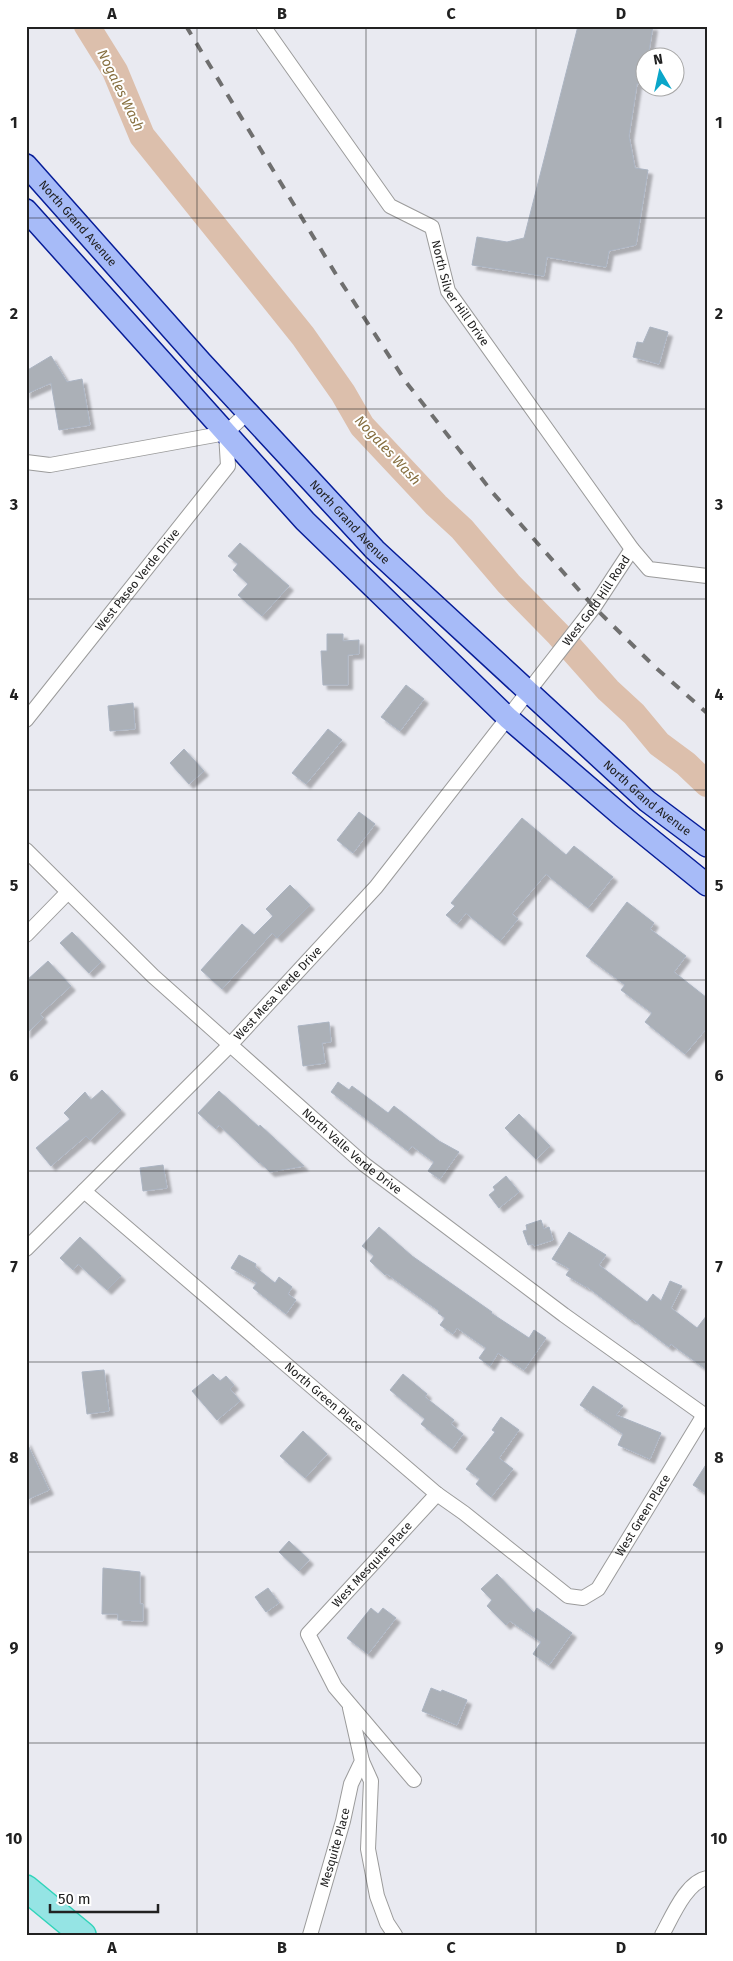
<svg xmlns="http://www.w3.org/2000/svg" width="733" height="1961" viewBox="0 0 733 1961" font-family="'Fira Sans',sans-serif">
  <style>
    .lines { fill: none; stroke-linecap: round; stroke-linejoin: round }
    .river { stroke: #dcbfac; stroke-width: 26 }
    .building { fill: #abb0b7; stroke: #abb4c2; filter: url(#shadow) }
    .street-casing { stroke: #9b9b9b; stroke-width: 16 }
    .primary-casing { stroke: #071d98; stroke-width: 24 }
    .highway-casing { stroke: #31d4ba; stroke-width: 28 }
    .street { stroke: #fff; stroke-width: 14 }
    .primary { stroke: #a7bbf8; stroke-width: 21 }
    .highway { stroke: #95e4e4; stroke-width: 25 }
    .rail { stroke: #6f6f6f; stroke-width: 4; stroke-dasharray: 10 10; stroke-linecap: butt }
    .grid { fill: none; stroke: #212121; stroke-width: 1; stroke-opacity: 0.55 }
    .labels { text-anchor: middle; stroke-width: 4; stroke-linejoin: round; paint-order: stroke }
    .street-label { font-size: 12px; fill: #212121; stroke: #fff }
    .water-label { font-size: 14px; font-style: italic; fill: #877041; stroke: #fff }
    .neatline { fill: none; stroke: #212121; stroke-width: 2 }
    .grid-label { font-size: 16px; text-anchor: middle; font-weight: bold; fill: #212121 }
  </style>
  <defs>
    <filter id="shadow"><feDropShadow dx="4.5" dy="4.5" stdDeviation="1" flood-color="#0004"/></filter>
  </defs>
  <rect width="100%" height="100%" fill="#e9eaf1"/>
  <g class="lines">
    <polyline class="river" points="87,26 115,71 142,136 303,336 343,393 362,426 436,505 462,529 509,584 559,635 608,690 634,714 659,744 686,764 707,784"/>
  </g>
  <g class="building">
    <polygon points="578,26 653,26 649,51 650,58 646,58 646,82 637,84 629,136 635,168 648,170 636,245 609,251 606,267 547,257 544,276 472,265 477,237 507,242 524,238"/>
    <polygon points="650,327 668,332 659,364 633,357 637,342 643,343"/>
    <polygon points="51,356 67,382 82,379 90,425 59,430 51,383 26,394 26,371"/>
    <polygon points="240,543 289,586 262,616 238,595 248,584 233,570 238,564 228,556"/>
    <polygon points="327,634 343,634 343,641 359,640 359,654 348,655 348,685 323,685 321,651 327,651"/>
    <polygon points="406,685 424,699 400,731 381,717"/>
    <polygon points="133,703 135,729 110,731 108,706"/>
    <polygon points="328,729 342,740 306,784 292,773"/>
    <polygon points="184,749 204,771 189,784 170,763"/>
    <polygon points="359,812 375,824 353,853 337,840"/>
    <polygon points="522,818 566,855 574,846 613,877 588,908 546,874 512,914 518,919 500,941 466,913 457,924 446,915 455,906 451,903"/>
    <polygon points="290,885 310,905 277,938 272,933 222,989 201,970 242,924 254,935 273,916 266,909"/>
    <polygon points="627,902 654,923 650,929 686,956 674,972 707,998 707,1028 685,1054 645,1022 652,1013 621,990 625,985 586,956"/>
    <polygon points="72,932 101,962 89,973 60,943"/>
    <polygon points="48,961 71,986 40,1014 43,1018 26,1034 26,981"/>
    <polygon points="329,1022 331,1042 322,1043 325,1063 303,1066 298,1026"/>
    <polygon points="338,1082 349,1090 352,1086 388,1113 394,1106 439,1141 459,1152 440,1179 428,1171 434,1162 412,1146 408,1151 331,1092"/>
    <polygon points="102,1090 121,1110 90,1140 86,1136 51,1166 36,1148 70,1119 64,1113 85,1092 91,1100"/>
    <polygon points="219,1091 259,1127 260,1125 304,1166 270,1172 260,1162 259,1163 219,1125 216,1129 198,1113"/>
    <polygon points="519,1114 550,1146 536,1159 505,1128"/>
    <polygon points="163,1165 167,1188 143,1191 140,1168"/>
    <polygon points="506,1176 519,1192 499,1208 489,1195 495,1190 493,1187"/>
    <polygon points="541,1220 544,1229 549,1227 553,1240 534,1246 533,1244 528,1245 523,1231 527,1230 526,1225"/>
    <polygon points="379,1227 412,1256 492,1312 491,1313 529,1338 534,1330 546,1338 524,1370 498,1353 490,1366 479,1358 486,1348 457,1328 453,1334 440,1325 445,1318 438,1313 439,1311 387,1274 385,1275 370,1261 374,1256 362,1246"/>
    <polygon points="569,1232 606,1255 599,1265 647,1302 653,1294 661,1301 670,1281 682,1286 671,1308 697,1328 707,1315 707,1370 671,1344 669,1347 632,1319 631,1320 586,1286 586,1287 566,1275 570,1269 552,1259"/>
    <polygon points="80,1237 121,1276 107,1290 78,1264 73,1270 60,1258"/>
    <polygon points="239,1255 256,1264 255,1267 275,1283 279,1277 292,1287 288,1294 296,1300 286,1314 253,1288 257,1283 231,1268"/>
    <polygon points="104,1370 109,1411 87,1414 82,1372"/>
    <polygon points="213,1374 220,1381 226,1376 234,1385 230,1389 240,1401 217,1420 192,1391"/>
    <polygon points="403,1374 427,1394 425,1397 454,1420 451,1424 463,1434 452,1449 421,1424 425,1419 390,1390"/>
    <polygon points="593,1386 623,1406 616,1415 661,1433 650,1459 618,1445 623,1434 580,1405"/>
    <polygon points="501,1417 519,1430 499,1458 513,1469 491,1497 476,1484 480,1479 466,1469 495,1432 492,1430"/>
    <polygon points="303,1431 327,1454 305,1478 280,1456"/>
    <polygon points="26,1441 49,1490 26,1500"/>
    <polygon points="707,1463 707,1494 693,1485"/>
    <polygon points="289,1541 309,1560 299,1571 279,1552"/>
    <polygon points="103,1568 140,1572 140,1604 143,1604 143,1621 118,1620 118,1614 102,1614"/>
    <polygon points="497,1574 534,1613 537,1608 572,1633 549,1665 533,1654 541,1642 510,1621 506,1625 487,1606 492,1600 481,1589"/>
    <polygon points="268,1588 279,1603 266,1612 255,1597"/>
    <polygon points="371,1608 378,1614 383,1608 396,1618 368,1654 347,1638"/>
    <polygon points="431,1688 441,1692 442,1690 467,1700 457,1725 422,1711"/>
  </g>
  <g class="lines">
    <defs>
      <g id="street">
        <path id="s1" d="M263 26 390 206 432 227 448 291 632 549 649 569 707 576"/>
        <polyline points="26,462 50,465 226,433 247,413"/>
        <path id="s2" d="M26 720 228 466 226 433"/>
        <path id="s3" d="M26 850 153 976 365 1165 564 1315 707 1417"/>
        <polyline points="26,935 68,892"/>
        <path id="s4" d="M84 1191 437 1494 464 1513 568 1596 583 1598 598 1589 704 1415"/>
        <path id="s5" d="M26 1249 230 1045 376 887 594 607 632 549"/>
        <polyline points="362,1761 371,1781 368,1849 377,1896 387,1923 395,1935"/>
        <path id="s6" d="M414 1780 335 1687 308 1634 437 1494"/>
        <path id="s7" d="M310 1935 343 1821 351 1784 362 1761 350 1708"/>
        <path d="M662 1935C672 1917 686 1882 707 1878"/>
      </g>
      <g id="primary">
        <path id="s8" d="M26 165 201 362 375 550 647 801 707 846"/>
        <polyline points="26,210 305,521 508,718 622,816 707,885"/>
      </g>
      <polyline id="highway" points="26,1888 83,1935"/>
    </defs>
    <use href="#street" class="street-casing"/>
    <use href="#primary" class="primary-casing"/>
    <use href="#highway" class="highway-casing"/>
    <use href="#street" class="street"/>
    <use href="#primary" class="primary"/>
    <use href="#highway" class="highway"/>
    <polyline class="rail" points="186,26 337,276 406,382 493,493 594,607 655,667 707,713"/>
  </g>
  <path class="grid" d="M197 26V1935M366 26V1935M536 26V1935M26 218H707M26 409H707M26 599H707M26 790H707M26 980H707M26 1171H707M26 1362H707M26 1552H707M26 1743H707"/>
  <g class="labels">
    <g class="street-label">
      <text dy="4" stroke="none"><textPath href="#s8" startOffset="78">North Grand Avenue</textPath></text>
      <text dy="4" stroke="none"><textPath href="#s1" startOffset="340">North Silver Hill Drive</textPath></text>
      <text dy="4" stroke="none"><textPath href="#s8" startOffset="482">North Grand Avenue</textPath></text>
      <text dy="4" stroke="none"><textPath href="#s2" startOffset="179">West Paseo Verde Drive</textPath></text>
      <text dy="4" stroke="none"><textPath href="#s5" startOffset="865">West Gold Hill Road</textPath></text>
      <text dy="4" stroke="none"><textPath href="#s8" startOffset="888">North Grand Avenue</textPath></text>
      <text dy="4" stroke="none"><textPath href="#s5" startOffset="359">West Mesa Verde Drive</textPath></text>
      <text dy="4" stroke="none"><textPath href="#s3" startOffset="444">North Valle Verde Drive</textPath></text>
      <text dy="4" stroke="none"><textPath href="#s4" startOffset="316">North Green Place</textPath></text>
      <text dy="4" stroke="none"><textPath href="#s4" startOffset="750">West Green Place</textPath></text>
      <text dy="4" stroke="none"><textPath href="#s6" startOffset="276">West Mesquite Place</textPath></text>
      <text dy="4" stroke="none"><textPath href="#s7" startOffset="91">Mesquite Place</textPath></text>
    </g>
    <g class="water-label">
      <text transform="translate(121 90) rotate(64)" y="5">Nogales Wash</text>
      <text transform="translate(388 450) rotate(47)" y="5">Nogales Wash</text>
    </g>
  </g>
  <rect width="733" height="1961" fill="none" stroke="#ffffff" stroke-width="55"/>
  <g transform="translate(660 72) rotate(351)"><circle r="24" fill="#ffffff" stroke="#a6a6a6"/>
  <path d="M0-4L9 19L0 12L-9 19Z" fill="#0aa6c9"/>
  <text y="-8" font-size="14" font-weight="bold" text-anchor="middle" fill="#212121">N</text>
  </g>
  <path d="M50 1904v8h108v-8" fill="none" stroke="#212121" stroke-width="2.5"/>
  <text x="58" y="1904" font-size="15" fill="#212121" stroke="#ffffff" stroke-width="4" paint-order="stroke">50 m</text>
  <rect x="28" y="28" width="678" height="1906" class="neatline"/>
  <g class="grid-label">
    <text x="112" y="19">A</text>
    <text x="282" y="19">B</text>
    <text x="451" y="19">C</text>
    <text x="621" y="19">D</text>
    <text x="14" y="128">1</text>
    <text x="719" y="128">1</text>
    <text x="14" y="319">2</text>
    <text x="719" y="319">2</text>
    <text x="14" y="510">3</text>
    <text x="719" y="510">3</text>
    <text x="14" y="700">4</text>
    <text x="719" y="700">4</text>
    <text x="14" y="891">5</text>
    <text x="719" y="891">5</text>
    <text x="14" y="1081">6</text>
    <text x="719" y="1081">6</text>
    <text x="14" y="1272">7</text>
    <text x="719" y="1272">7</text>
    <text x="14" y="1463">8</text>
    <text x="719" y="1463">8</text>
    <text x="14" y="1653">9</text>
    <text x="719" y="1653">9</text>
    <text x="14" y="1844">10</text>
    <text x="719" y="1844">10</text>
    <text x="112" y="1953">A</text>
    <text x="282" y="1953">B</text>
    <text x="451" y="1953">C</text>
    <text x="621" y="1953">D</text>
  </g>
</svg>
